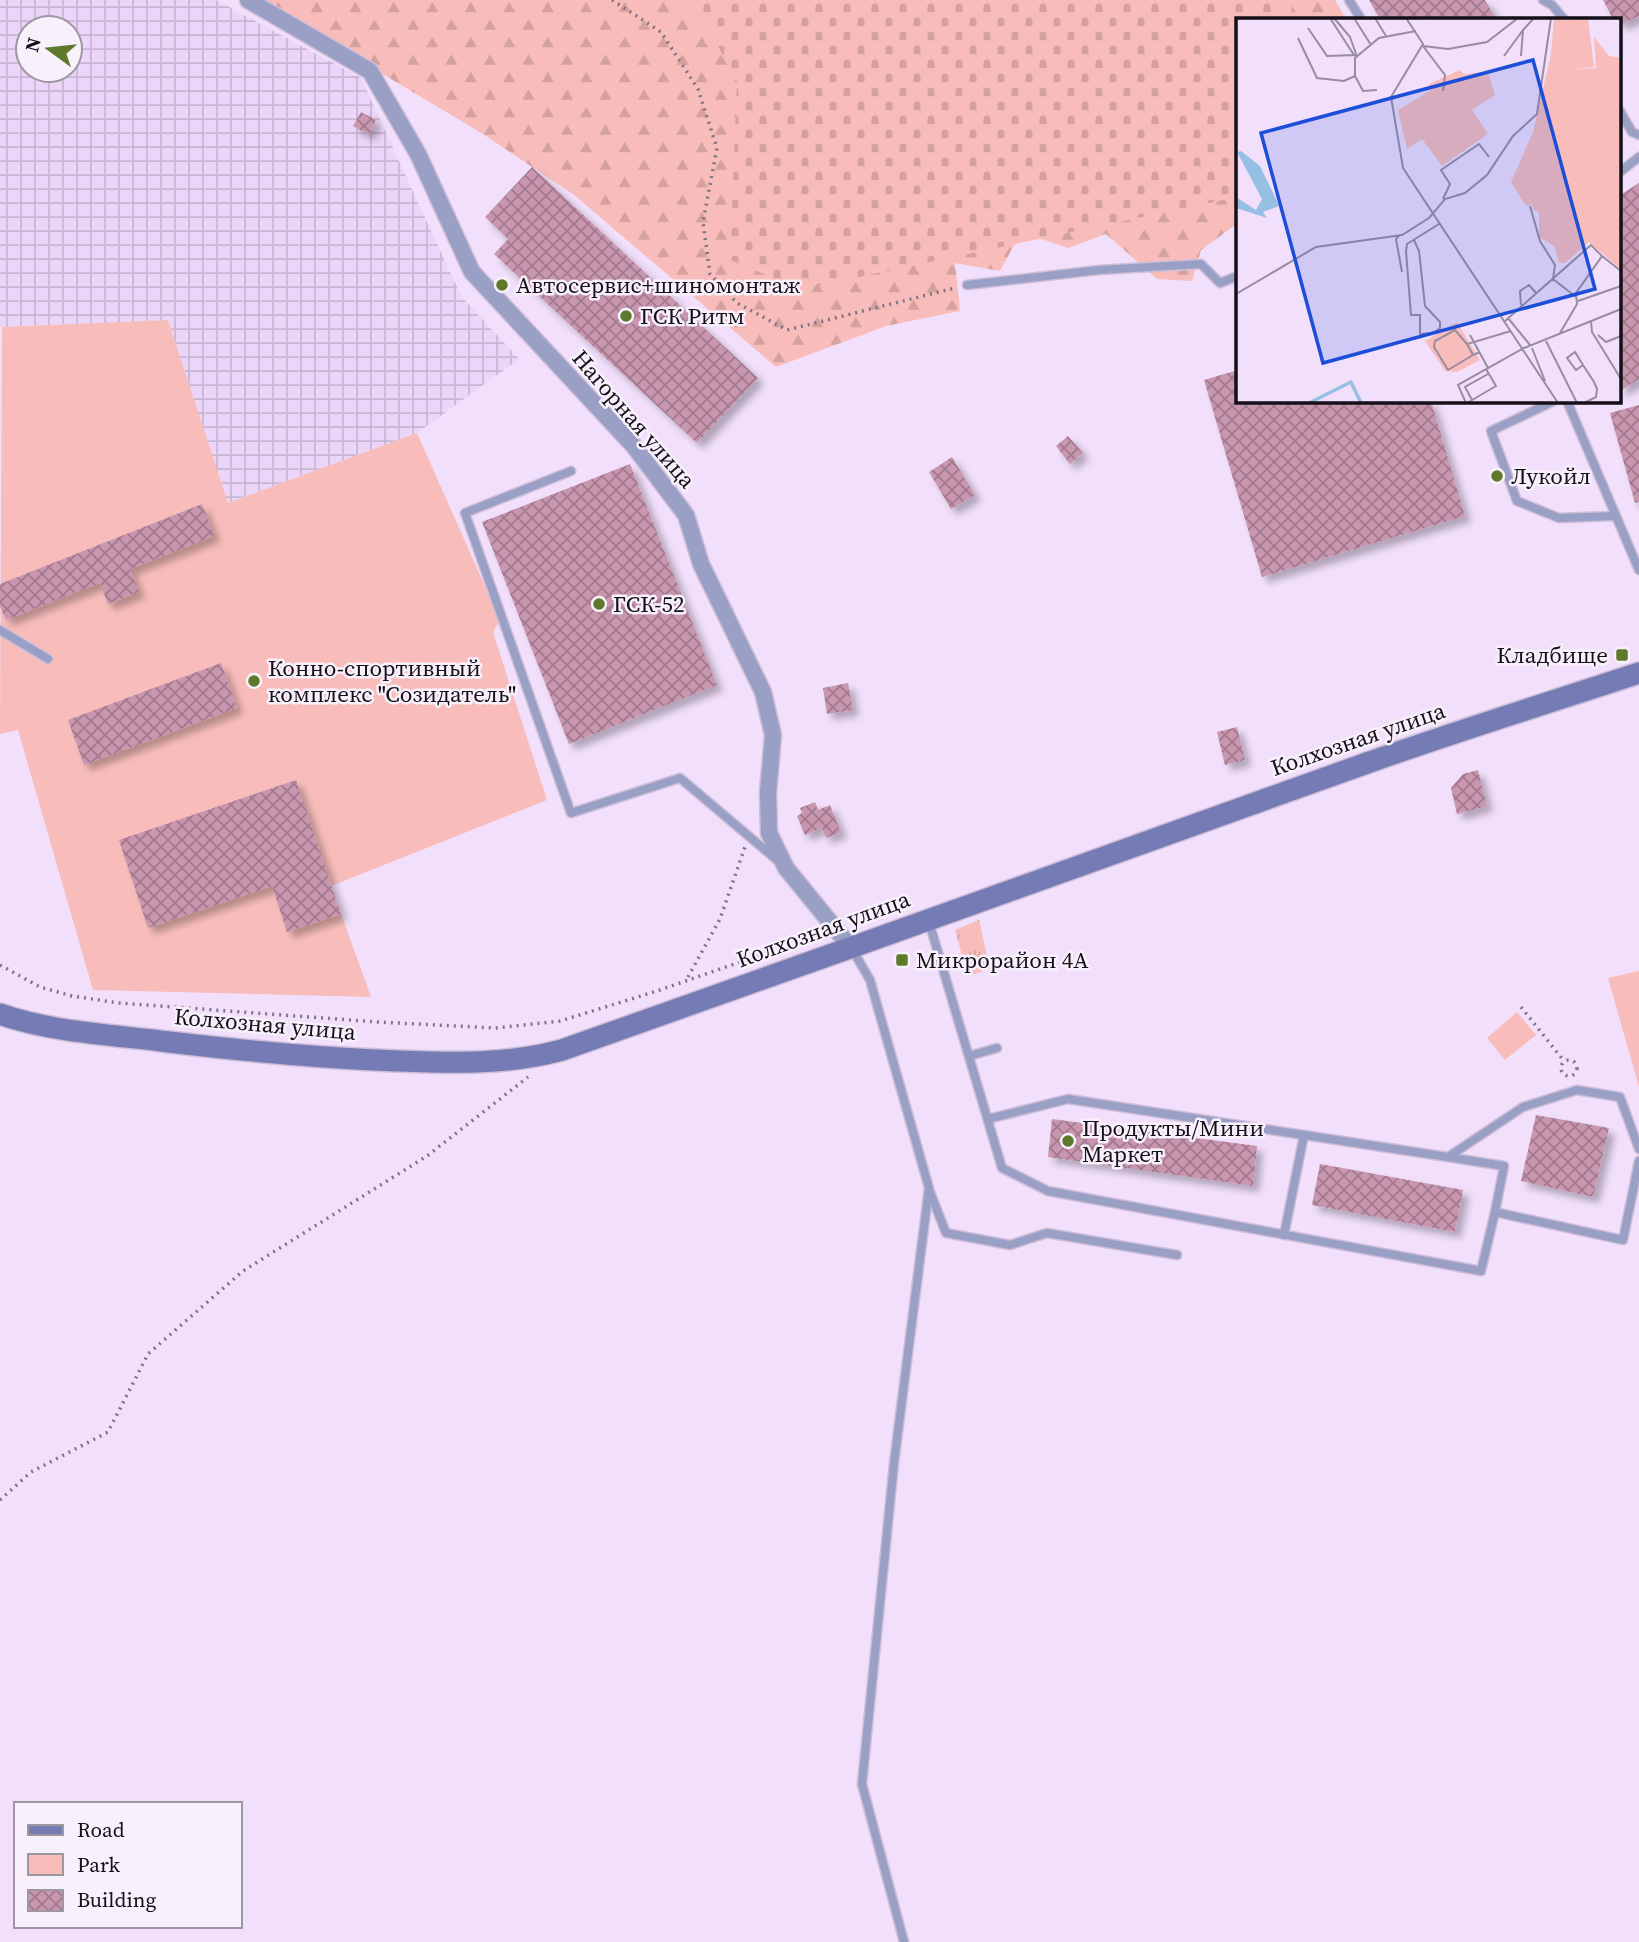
<svg xmlns="http://www.w3.org/2000/svg" width="1639" height="1942" viewBox="0 0 1639 1942" font-family="'Source Serif 4',serif">
  <style>
    .industrial { fill: url(#industrial-grid); fill-rule: evenodd }
    .grass { fill: url(#grass-tufts) }
    .forest { fill: url(#forest-firs) }
    .cemetery { fill: url(#cemetery-stones) }
    .park { fill: #f8bdba }
    .building { fill: url(#building-cross-hatch); filter: url(#shadow) }
    .lines { fill: none; stroke-linecap: round; stroke-linejoin: round }
    .lane-casing { stroke: #cebed7; stroke-width: 11 }
    .street-casing { stroke: #cebed7; stroke-width: 19 }
    .secondary-casing { stroke: #cebed7; stroke-width: 24 }
    .path { stroke: #7f7486; stroke-width: 3.5; stroke-dasharray: 2 5; stroke-linecap: butt }
    .lane { stroke: #9a9fc6; stroke-width: 8 }
    .street { stroke: #9a9fc6; stroke-width: 16 }
    .secondary { stroke: #757bb4; stroke-width: 21 }
    .poi-dot { fill: #5e792c; stroke: #f8f1fc; stroke-width: 2.5 }
    .labels { text-anchor: middle; stroke-width: 5; stroke-linejoin: round; paint-order: stroke }
    .poi-label { font-size: 23px; fill: #150f18; stroke: #f8f1fc; text-anchor: start }
    .street-label { font-size: 23px; fill: #150f18; stroke: #f8f1fc }
    .inset-river { fill: none; stroke: #95c0e4; stroke-width: 3.5 }
    .inset-road { fill: none; stroke: #998ca0; stroke-width: 2 }
    .view { fill: #1d4ed8; fill-opacity: 0.15; stroke: #1d4ed8; stroke-width: 3.5 }
    .inset-edge { fill: none; stroke: #150f18; stroke-width: 3.5 }
  </style>
  <defs>
    <pattern id="industrial-grid" width="8" height="8" patternUnits="userSpaceOnUse" patternTransform="scale(1.75)"><rect width="8" height="8" fill="#ebd5f8"/><path d="M0 4h8M4 0v8" fill="none" stroke="#c9b6d4"/></pattern>
    <pattern id="grass-tufts" width="24" height="20" patternUnits="userSpaceOnUse" patternTransform="scale(1.75)"><rect width="24" height="20" fill="#f8bdba"/><path d="M3 7l-1-3M5 7V3M7 7l1-3M15 17l-1-3M17 17v-4M19 17l1-3" fill="none" stroke="#d4a19f"/></pattern>
    <pattern id="forest-firs" width="22" height="20" patternUnits="userSpaceOnUse" patternTransform="scale(1.75)"><rect width="22" height="20" fill="#f8bdba"/><path d="M5 1l3.5 6h-7zM16 11l3.5 6h-7z" fill="#d4a19f"/></pattern>
    <pattern id="cemetery-stones" width="16" height="16" patternUnits="userSpaceOnUse" patternTransform="scale(1.75)"><rect width="16" height="16" fill="#f8bdba"/><path d="M2 7V4a2 2 0 0 1 4 0v3zM10 15v-3a2 2 0 0 1 4 0v3z" fill="#d4a19f"/></pattern>
    <pattern id="building-cross-hatch" width="8" height="8" patternUnits="userSpaceOnUse" patternTransform="scale(1.75)"><rect width="8" height="8" fill="#c996af"/><path d="M0 0l8 8M0 8l8-8" fill="none" stroke="#a2798d"/></pattern>
    <filter id="shadow"><feDropShadow dx="6" dy="6" stdDeviation="3.5" flood-color="#0004"/></filter>
  </defs>
  <rect width="100%" height="100%" fill="#f1dffb"/>
  <path class="industrial" d="M0 0H216L361 78 461 296 519 359 417 433 227 503 168 320 0 327ZM28 28H70V70H28Z"/>
  <polygon class="grass" points="979,920 990,969 968,976 955,930"/>
  <polygon class="forest" points="259,0 1335,0 1346,19 1238,19 1238,223 1201,250 1192,281 1157,279 1106,234 1068,248 1021,232 1000,271 955,263 960,311 886,326 776,367 574,195 483,134"/>
  <polygon class="cemetery" points="685,0 1288,0 1300,19 1238,19 1238,197 802,289 730,260 737,81 702,17"/>
  <g class="park">
    <polygon points="168,320 228,503 417,433 500,620 493,632 547,800 331,886 371,997 93,990 18,730 0,734 2,327"/>
    <polygon points="1639,971 1639,1087 1608,978"/>
    <polygon points="1517,1012 1536,1035 1505,1060 1487,1038"/>
  </g>
  <g class="building">
    <polygon points="1369,0 1485,0 1496,19 1380,19"/>
    <polygon points="1603,0 1639,0 1639,16 1620,25 1620,19 1613,19"/>
    <polygon points="361,112 376,120 369,135 353,126"/>
    <polygon points="532,167 758,378 697,443 494,254 508,239 485,217"/>
    <polygon points="1639,183 1639,379 1620,391 1620,195"/>
    <polygon points="1238,370 1238,401 1431,401 1465,516 1262,577 1204,380"/>
    <polygon points="1639,405 1639,502 1635,503 1610,413"/>
    <polygon points="1068,436 1083,453 1070,464 1056,446"/>
    <polygon points="952,457 975,495 951,509 929,472"/>
    <polygon points="630,464 717,685 569,744 482,522"/>
    <polygon points="202,504 214,536 130,569 139,592 108,604 100,583 6,620 0,606 0,584"/>
    <polygon points="221,663 237,708 84,765 68,720"/>
    <polygon points="848,683 853,710 827,714 823,688"/>
    <polygon points="1237,727 1245,760 1225,765 1217,732"/>
    <polygon points="1478,770 1487,806 1457,814 1451,788 1463,774"/>
    <polygon points="296,780 341,914 287,932 272,886 148,928 119,840"/>
    <polygon points="815,802 818,810 830,805 841,832 826,838 822,828 805,835 797,816 802,813 800,808"/>
    <polygon points="1536,1115 1609,1128 1593,1197 1521,1181"/>
    <polygon points="1052,1119 1257,1146 1253,1186 1048,1157"/>
    <polygon points="1320,1164 1463,1190 1455,1232 1312,1205"/>
  </g>
  <g class="lines">
    <defs>
      <g id="lane">
        <polyline points="1349,0 1361,19"/>
        <polyline points="1543,0 1552,5 1564,19"/>
        <polyline points="1620,111 1632,132 1639,135"/>
        <polyline points="1620,172 1639,157"/>
        <polyline points="967,285 1099,270 1201,264 1220,283 1238,276"/>
        <polyline points="1554,401 1491,431 1517,501 1559,518 1615,516"/>
        <polyline points="1567,401 1639,570"/>
        <polyline points="571,471 465,513 571,813 680,778 777,860"/>
        <polyline points="0,630 48,659"/>
        <polyline points="929,922 1002,1168 1048,1191 1481,1271 1495,1212 1623,1240 1639,1161"/>
        <polyline points="852,949 870,980 929,1188 894,1463 862,1784 904,1942"/>
        <polyline points="969,1056 997,1048"/>
        <polyline points="988,1119 1068,1099 1448,1157 1523,1107 1577,1090 1620,1097 1639,1149"/>
        <polyline points="1448,1157 1504,1166 1495,1212"/>
        <polyline points="930,1192 946,1233 1010,1245 1047,1233 1177,1255"/>
        <polyline points="1284,1235 1304,1135"/>
      </g>
      <polyline id="street" points="248,0 370,71 418,154 472,272 633,445 686,515 701,564 763,692 773,735 768,793 769,833 786,868 852,949"/>
      <path id="secondary" d="M0 1014C50 1032 115 1035 169 1042 245 1051 321 1058 397 1061 454 1063 507 1065 562 1050 831 956 1098 858 1367 763 1457 731 1548 703 1639 673"/>
    </defs>
    <use href="#lane" class="lane-casing"/>
    <use href="#street" class="street-casing"/>
    <use href="#secondary" class="secondary-casing"/>
    <g class="path">
      <polyline points="612,0 661,32 698,89 717,148 703,222 710,274 737,303 787,330 955,288"/>
      <polyline points="0,965 40,987 72,996 119,1003 378,1022 495,1028 560,1021 657,991 763,954 788,948"/>
      <polyline points="688,977 720,919 745,847"/>
      <polyline points="1521,1007 1564,1061"/>
      <circle cx="1569" cy="1068" r="8"/>
      <polyline points="0,1500 31,1472 108,1432 148,1354 243,1271 427,1156 528,1077"/>
    </g>
    <use href="#lane" class="lane"/>
    <use href="#street" class="street"/>
    <use href="#secondary" class="secondary"/>
  </g>
  <g class="poi-dot">
    <circle cx="502" cy="285" r="7"/>
    <circle cx="626" cy="316" r="7"/>
    <circle cx="1497" cy="476" r="7"/>
    <circle cx="599" cy="604" r="7"/>
    <rect x="1615" y="648" width="14" height="14" rx="3.5"/>
    <circle cx="254" cy="681" r="7"/>
    <rect x="895" y="953" width="14" height="14" rx="3.5"/>
    <circle cx="1068" cy="1141" r="7"/>
  </g>
  <g class="labels">
    <g class="poi-label">
      <text x="516" y="293">Автосервис+шиномонтаж</text>
      <text x="640" y="324">ГСК Ритм</text>
      <text x="1511" y="484">Лукойл</text>
      <text x="613" y="612">ГСК-52</text>
      <text x="1608" y="663" text-anchor="end">Кладбище</text>
      <text x="268" y="676">Конно-спортивный<tspan x="268" dy="26">комплекс "Созидатель"</tspan></text>
      <text x="916" y="968">Микрорайон 4А</text>
      <text x="1082" y="1136">Продукты/Мини<tspan x="1082" dy="26">Маркет</tspan></text>
    </g>
    <g class="street-label">
      <text transform="translate(634 419) rotate(49)" y="8">Нагорная улица</text>
      <text transform="translate(1358 739) rotate(-19)" y="8">Колхозная улица</text>
      <text transform="translate(823 929) rotate(-20)" y="8">Колхозная улица</text>
      <text transform="translate(265 1024) rotate(5)" y="8">Колхозная улица</text>
    </g>
  </g>
  <g transform="translate(1236 18)">
    <rect width="385" height="385" fill="#f1dffb"/>
    <path d="M358 19 373 38 385 40V251L353 224 329 245H323L318 228 303 219V194L297 192 296 186 290 188 275 164 297 114 315 36 325 40 335 52 360 50Z" fill="#f8bdba"/>
    <path d="M343 124 361 150 337 172 349 218 327 243 287 165 288 154 314 148 331 125Z" fill="#f8bdba"/>
    <path d="M318 0H352L358 49 335 52 325 40 315 36ZM224 52 228 56 252 54 259 77 236 92 252 116 206 148 186 121 171 131 162 92 195 72 193 66ZM385 175V251L353 224ZM221 304 244 342 221 354 209 353 189 323Z" fill="#f8bdba"/>
    <path d="M5 133 24 148 40 181 43 188 27 194 31 200 0 190V179L20 192 26 181 1 134Z" fill="#95c0e4"/>
    <path class="inset-river" d="M73 385 115 364 125 385"/>
    <path class="inset-road" d="M94 0 118 37M98 0 114 19 120 36M118 0 135 27M139 0 150 18M170 0 187 26 155 79 167 150 322 385M72 10 91 38 121 37M62 20 81 60 108 63 119 58V40L143 20 180 13M187 28 212 31 251 24 282 0M187 28 209 57 207 73M268 38 287 12M285 38 287 12 298 0M119 58 127 73 141 72M207 181 214 166 205 152 243 126 253 139M294 188 304 223 319 247 317 261M164 217 160 221 166 254M178 222 183 233 189 288 204 304V310L197 315 184 316V297H175L170 233 171 226 203 206M366 238 385 253M317 261 340 279M0 276 80 229 166 217 193 200 209 181 229 175 251 157 277 118 301 96 315 0M342 283 385 268M285 287 284 273 293 267 301 276M272 300 294 327M269 303 355 227 366 238 340 275 341 286 324 315M355 303 356 314 385 361M234 317 252 350M362 317 370 324 385 318M309 321 341 385M231 326 219 312 199 323 198 329 212 352 237 337M296 330 309 363M244 334 237 337 231 326 275 313M347 347 340 352 331 340 339 334 347 347 358 364 361 371 360 379 348 385M236 382 229 369 252 356M230 385 222 367 288 330 385 291M231 385 260 368 250 351"/>
    <path class="view" d="M297 42 359 271 87 345 25 115Z"/>
    <rect width="385" height="385" class="inset-edge"/>
  </g>
  <rect x="14" y="1802" width="228" height="126" fill="#f8f1fc" stroke="#9d97a1" stroke-width="2"/>
  <rect x="28" y="1825" width="35" height="10" fill="#757bb4" stroke="#9d97a1" stroke-width="2"/>
  <text x="77" y="1837" font-size="21" fill="#150f18">Road</text>
  <rect x="28" y="1854" width="35" height="21" fill="#f8bdba" stroke="#9d97a1" stroke-width="2"/>
  <text x="77" y="1872" font-size="21" fill="#150f18">Park</text>
  <rect x="28" y="1890" width="35" height="21" fill="url(#building-cross-hatch)" stroke="#9d97a1" stroke-width="2"/>
  <text x="77" y="1907" font-size="21" fill="#150f18">Building</text>
  <g transform="translate(49 49) rotate(285)"><circle r="33" fill="#f8f1fc" stroke="#9d97a1" stroke-width="2"/>
  <path d="M0-5L12 26L0 18L-12 26Z" fill="#5e792c"/>
  <text y="-10" font-size="19" font-weight="bold" text-anchor="middle" fill="#150f18">N</text>
  </g>
</svg>
